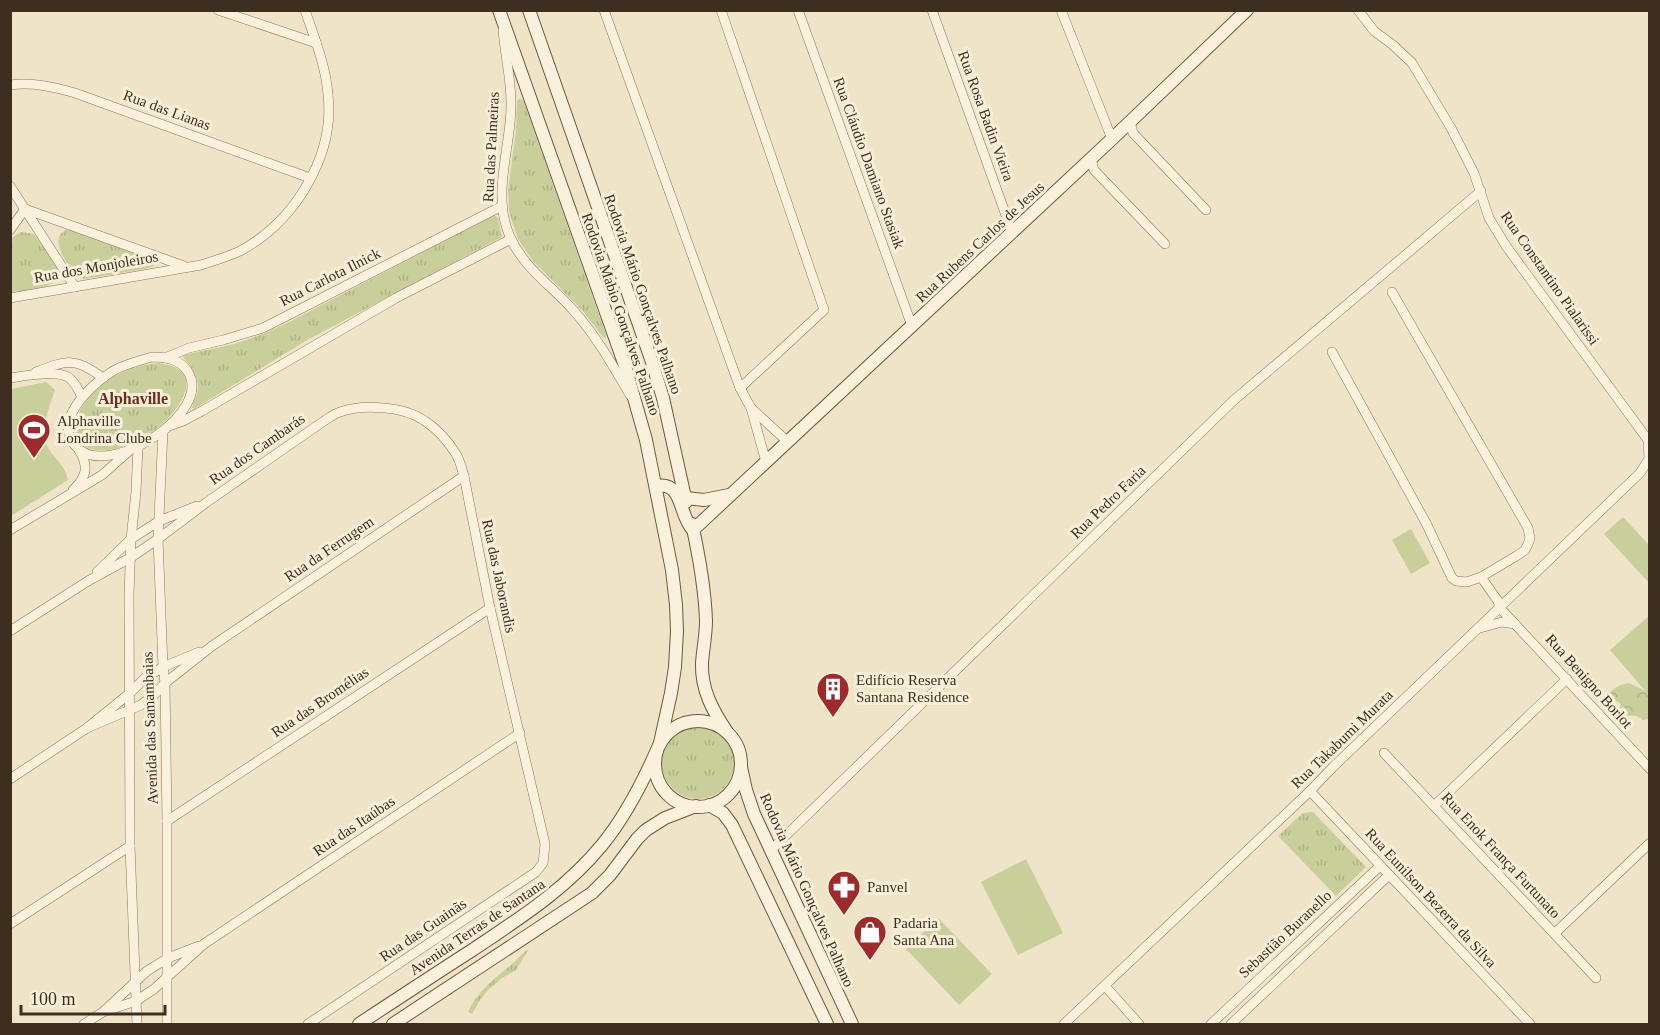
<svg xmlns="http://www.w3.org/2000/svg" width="1660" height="1035" viewBox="0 0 1660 1035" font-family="Georgia,serif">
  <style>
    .grass { fill: url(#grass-tufts) }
    .forest { fill: url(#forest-crowns) }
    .pitch { fill: #c9cf9b }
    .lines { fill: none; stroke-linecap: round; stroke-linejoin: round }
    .street-casing { stroke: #8d765c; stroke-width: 10 }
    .secondary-casing { stroke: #6f573f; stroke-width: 14 }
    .street { stroke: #faf1dc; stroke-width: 9 }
    .secondary { stroke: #faf1dc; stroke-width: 12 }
    .labels { text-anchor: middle; stroke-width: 6; stroke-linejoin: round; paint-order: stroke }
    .street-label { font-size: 15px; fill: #3d2e20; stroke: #f7eed8 }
    .poi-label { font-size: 15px; fill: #3d2e20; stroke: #f7eed8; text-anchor: start }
    .neighbourhood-label { font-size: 16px; font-weight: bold; fill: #6b2e1e; stroke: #f7eed8 }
  </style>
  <defs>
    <pattern id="grass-tufts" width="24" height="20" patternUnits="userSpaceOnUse" patternTransform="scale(1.5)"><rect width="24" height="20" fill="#c9cf9b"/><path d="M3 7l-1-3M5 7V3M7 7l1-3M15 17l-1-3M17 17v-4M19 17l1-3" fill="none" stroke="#aeb285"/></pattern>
    <pattern id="forest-crowns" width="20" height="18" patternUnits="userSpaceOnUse" patternTransform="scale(1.5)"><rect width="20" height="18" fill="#c9cf9b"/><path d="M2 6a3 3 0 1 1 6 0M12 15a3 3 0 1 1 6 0" fill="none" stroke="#aeb285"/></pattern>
  </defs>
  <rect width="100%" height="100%" fill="#f0e4c8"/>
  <g class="grass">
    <polygon points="520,98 524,102 606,335 606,338 603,337 582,310 532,260 518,239 514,227 509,211 508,191 516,130 517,101"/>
    <path d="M494 215 498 218 502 236 500 238 309 339 194 409 192 408C193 403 195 399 197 394 201 379 192 367 183 357L184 355 234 344 263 334 291 321Z"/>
    <path d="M70 229 151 258 155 265 150 268 85 279C72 276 42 234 70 229Z"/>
    <path d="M22 232 34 234 36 237C43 246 54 257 58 268 67 289 23 291 11 292L10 240 17 234Z"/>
    <path d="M159 363C212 370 176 416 151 433 138 441 124 448 108 450 68 454 69 419 90 396 108 376 133 365 159 363Z"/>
    <circle cx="698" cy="763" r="36"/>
    <polygon points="1313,812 1366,867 1336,896 1278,836 1303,813"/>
    <path d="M529 949 516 970 502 978 488 990 480 1000 472 1014 468 1012C477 992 494 979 511 965 518 959 522 953 529 949Z"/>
  </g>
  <path class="forest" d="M1629 683 1649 693 1648 719 1643 720C1638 715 1633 715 1625 716L1619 709 1621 704 1609 696 1610 693C1615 687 1621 684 1629 683Z"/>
  <g class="pitch">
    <path d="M46 382 55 390C49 407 38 435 50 451 58 462 65 466 68 480L11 516V389Z"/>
    <polygon points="1623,517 1649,545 1649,583 1604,534"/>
    <polygon points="1411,529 1430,563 1411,574 1392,540"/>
    <polygon points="1649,616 1650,693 1648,694 1610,650"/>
    <polygon points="1026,859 1063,933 1018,955 981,882"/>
    <polygon points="938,918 992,974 959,1005 906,949"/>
  </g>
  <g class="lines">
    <defs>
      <g id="street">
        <polyline points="218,10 316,43"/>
        <polyline points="604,10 740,388 751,408 766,462"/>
        <polyline points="721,10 824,310 740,388"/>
        <polyline points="798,10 912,326"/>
        <polyline points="932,10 1012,232"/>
        <polyline points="1061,10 1112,139"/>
        <path d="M503 30C505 56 512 82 511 108 510 151 491 197 511 239 525 269 553 287 574 311 597 337 613 366 630 395"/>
        <path d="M10 85C33 82 54 87 75 93L310 178"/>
        <polyline points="1130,122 1133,133 1206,210"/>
        <polyline points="1091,158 1094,170 1165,244"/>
        <polyline points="10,186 75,287"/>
        <polyline points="25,209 184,266"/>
        <polyline points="10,230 25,209"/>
        <path d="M10 298 201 265C214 261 227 257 240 251 294 222 335 157 328 95 326 66 314 37 305 10"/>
        <polyline points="1332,352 1426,523 1452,578 1456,581 1467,582 1481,577 1518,555 1525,550 1528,544 1530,538 1528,528 1392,292"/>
        <path d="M152 357C166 357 180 359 188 372 213 412 114 476 80 450 47 425 91 384 113 371 125 364 139 361 152 357Z"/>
        <polyline points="165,358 189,348 223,340 263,328 502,206"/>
        <path d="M36 372C67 360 75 357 103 378"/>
        <path d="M10 378C24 376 56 370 68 377 75 381 78 390 82 397"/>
        <polyline points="751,408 788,442"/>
        <polyline points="169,426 183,421 202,411 396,298 511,239"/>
        <polyline points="163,431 158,539 163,667 165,683 167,821 167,1024"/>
        <path d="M73 490C87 477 89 466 79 450"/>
        <polyline points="10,530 102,475 128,452"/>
        <polyline points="97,572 131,539 159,521 197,506"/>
        <polyline points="1481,577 1498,601 1500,608 1650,769"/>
        <polyline points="1480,628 1502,622 1515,624"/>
        <path d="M10 631 88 581 130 558 158 539 207 502 324 421C329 418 334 414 340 412 363 404 404 406 425 421 437 429 448 441 456 454 460 461 462 469 464 476L490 608 545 844 543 863 536 872 308 1024"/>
        <polyline points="87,728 141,705 155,694 165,683 212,646 464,476"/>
        <polyline points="1384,753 1596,978"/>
        <polyline points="10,779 87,728 130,693 145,678 163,667 199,652"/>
        <polyline points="1310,791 1530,1024"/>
        <polyline points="1434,806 1567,679"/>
        <polyline points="167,821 490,608"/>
        <polyline points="770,851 1234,400 1481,191"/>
        <polyline points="10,924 130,846"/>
        <polyline points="1555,933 1650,843"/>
        <polyline points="1105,986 1139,1024"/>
        <polyline points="103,1012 136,1001 154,989 204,944 520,733"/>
        <polyline points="84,1024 103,1012 147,971 168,958 199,946"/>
        <polyline points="137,1024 130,846 129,595 131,539 136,492 138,447"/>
        <polyline points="1064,1024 1310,791 1333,767 1640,473 1649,459 1648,440 1506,246 1489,218 1474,173 1451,128 1412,63 1393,45 1374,31 1358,10"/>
        <polyline points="1211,1024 1380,866"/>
        <polyline points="1231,1024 1389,875"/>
      </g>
      <g id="secondary">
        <polyline points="499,10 625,366 646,440 672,570 676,605 677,631 675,667 671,693 660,743"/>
        <polyline points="529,10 651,359 663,398 686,502"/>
        <path d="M656 486C684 481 678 515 693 530L1112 139 1247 10"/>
        <polyline points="686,498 704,500 729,495"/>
        <path d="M692 524C699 556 705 589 706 621 706 635 703 649 702 663 701 690 713 711 727 732"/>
        <circle cx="698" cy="764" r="43"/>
        <polyline points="741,767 746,790 754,814 852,1024"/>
        <polyline points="709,805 723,813 732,825 827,1024"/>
        <path d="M359 1024C397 999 435 974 474 949 520 918 566 889 602 845 625 817 642 784 657 750"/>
        <polyline points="393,1024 592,893 610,875 637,839 646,830 665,818 696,806"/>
      </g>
    </defs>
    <use href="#street" class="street-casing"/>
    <use href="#secondary" class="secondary-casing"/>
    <use href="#street" class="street"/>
    <use href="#secondary" class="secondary"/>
  </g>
  <defs>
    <symbol id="stadium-pin" viewBox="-11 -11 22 30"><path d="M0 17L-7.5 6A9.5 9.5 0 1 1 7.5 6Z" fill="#9e2a2b" stroke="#f7eed8"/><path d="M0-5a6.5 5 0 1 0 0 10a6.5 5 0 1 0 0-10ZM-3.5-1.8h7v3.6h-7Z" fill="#fff"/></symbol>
    <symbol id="building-pin" viewBox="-11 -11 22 30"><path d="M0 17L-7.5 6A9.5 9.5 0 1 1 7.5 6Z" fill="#9e2a2b" stroke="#f7eed8"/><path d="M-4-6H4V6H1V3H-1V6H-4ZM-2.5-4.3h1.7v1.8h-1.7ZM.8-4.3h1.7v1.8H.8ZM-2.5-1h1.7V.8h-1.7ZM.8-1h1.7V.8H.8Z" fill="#fff"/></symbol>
    <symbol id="pharmacy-pin" viewBox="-11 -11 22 30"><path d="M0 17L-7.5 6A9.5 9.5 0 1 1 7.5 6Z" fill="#9e2a2b" stroke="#f7eed8"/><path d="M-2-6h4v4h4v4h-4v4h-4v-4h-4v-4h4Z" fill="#fff"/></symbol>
    <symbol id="shop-pin" viewBox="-11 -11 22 30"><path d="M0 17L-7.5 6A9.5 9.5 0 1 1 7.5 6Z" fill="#9e2a2b" stroke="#f7eed8"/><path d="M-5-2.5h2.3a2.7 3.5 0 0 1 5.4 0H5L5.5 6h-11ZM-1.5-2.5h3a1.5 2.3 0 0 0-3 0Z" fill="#fff"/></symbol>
  </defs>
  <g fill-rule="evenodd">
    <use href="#stadium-pin" x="15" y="411" width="38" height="52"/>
    <use href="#building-pin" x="814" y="670" width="38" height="52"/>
    <use href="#pharmacy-pin" x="825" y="868" width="38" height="52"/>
    <use href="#shop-pin" x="851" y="913" width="38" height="52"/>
  </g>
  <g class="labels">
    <g class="street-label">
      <text transform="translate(167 110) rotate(20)" y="5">Rua das Lianas</text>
      <text transform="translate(986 116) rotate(70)" y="5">Rua Rosa Badin Vieira</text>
      <text transform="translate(491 147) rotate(-87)" y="5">Rua das Palmeiras</text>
      <text transform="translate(869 163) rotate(70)" y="5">Rua Cláudio Damiano Stasiak</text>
      <text transform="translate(980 242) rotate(-43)" y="5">Rua Rubens Carlos de Jesus</text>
      <text transform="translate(96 267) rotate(-10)" y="5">Rua dos Monjoleiros</text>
      <text transform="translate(330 277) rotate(-27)" y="5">Rua Carlota Ilnick</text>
      <text transform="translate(1550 278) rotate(55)" y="5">Rua Constantino Pialarissi</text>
      <text transform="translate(643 294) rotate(71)" y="5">Rodovia Mário Gonçalves Palhano</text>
      <text transform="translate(621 314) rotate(71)" y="5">Rodovia Mabio Gonçalves Palhano</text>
      <text transform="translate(257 449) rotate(-35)" y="5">Rua dos Cambarás</text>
      <text transform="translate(1108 502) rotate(-44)" y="5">Rua Pedro Faria</text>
      <text transform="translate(329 549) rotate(-34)" y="5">Rua da Ferrugem</text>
      <text transform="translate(499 576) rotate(78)" y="5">Rua das Jaborandis</text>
      <text transform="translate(1589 681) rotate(48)" y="5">Rua Benigno Borlot</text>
      <text transform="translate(320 702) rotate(-34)" y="5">Rua das Bromélias</text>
      <text transform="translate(150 728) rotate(-92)" y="5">Avenida das Samambaias</text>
      <text transform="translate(1342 739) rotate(-44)" y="5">Rua Takabumi Murata</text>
      <text transform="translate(354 826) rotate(-34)" y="5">Rua das Itaúbas</text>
      <text transform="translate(1501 855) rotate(47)" y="5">Rua Enok França Furtunato</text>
      <text transform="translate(807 890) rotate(66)" y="5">Rodovia Mário Gonçalves Palhano</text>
      <text transform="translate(1431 898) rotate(47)" y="5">Rua Eunilson Bezerra da Silva</text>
      <text transform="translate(477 927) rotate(-34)" y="5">Avenida Terras de Santana</text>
      <text transform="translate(423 930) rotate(-34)" y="5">Rua das Guainãs</text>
      <text transform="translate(1285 934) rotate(-43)" y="5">Sebastião Buranello</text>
    </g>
    <g class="poi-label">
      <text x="57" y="426">Alphaville<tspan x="57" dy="17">Londrina Clube</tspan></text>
      <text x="856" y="685">Edifício Reserva<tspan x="856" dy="17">Santana Residence</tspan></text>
      <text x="867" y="892">Panvel</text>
      <text x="893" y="928">Padaria<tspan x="893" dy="17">Santa Ana</tspan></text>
    </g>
    <g class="neighbourhood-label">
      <text x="133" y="404">Alphaville</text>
    </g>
  </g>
  <rect width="1660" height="1035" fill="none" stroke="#3d2e20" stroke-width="24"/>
  <path d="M21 1005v9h144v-9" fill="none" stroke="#3d2e20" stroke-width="3"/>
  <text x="30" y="1005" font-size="18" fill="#3d2e20" stroke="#f7eed8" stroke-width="4.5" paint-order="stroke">100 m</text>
</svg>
